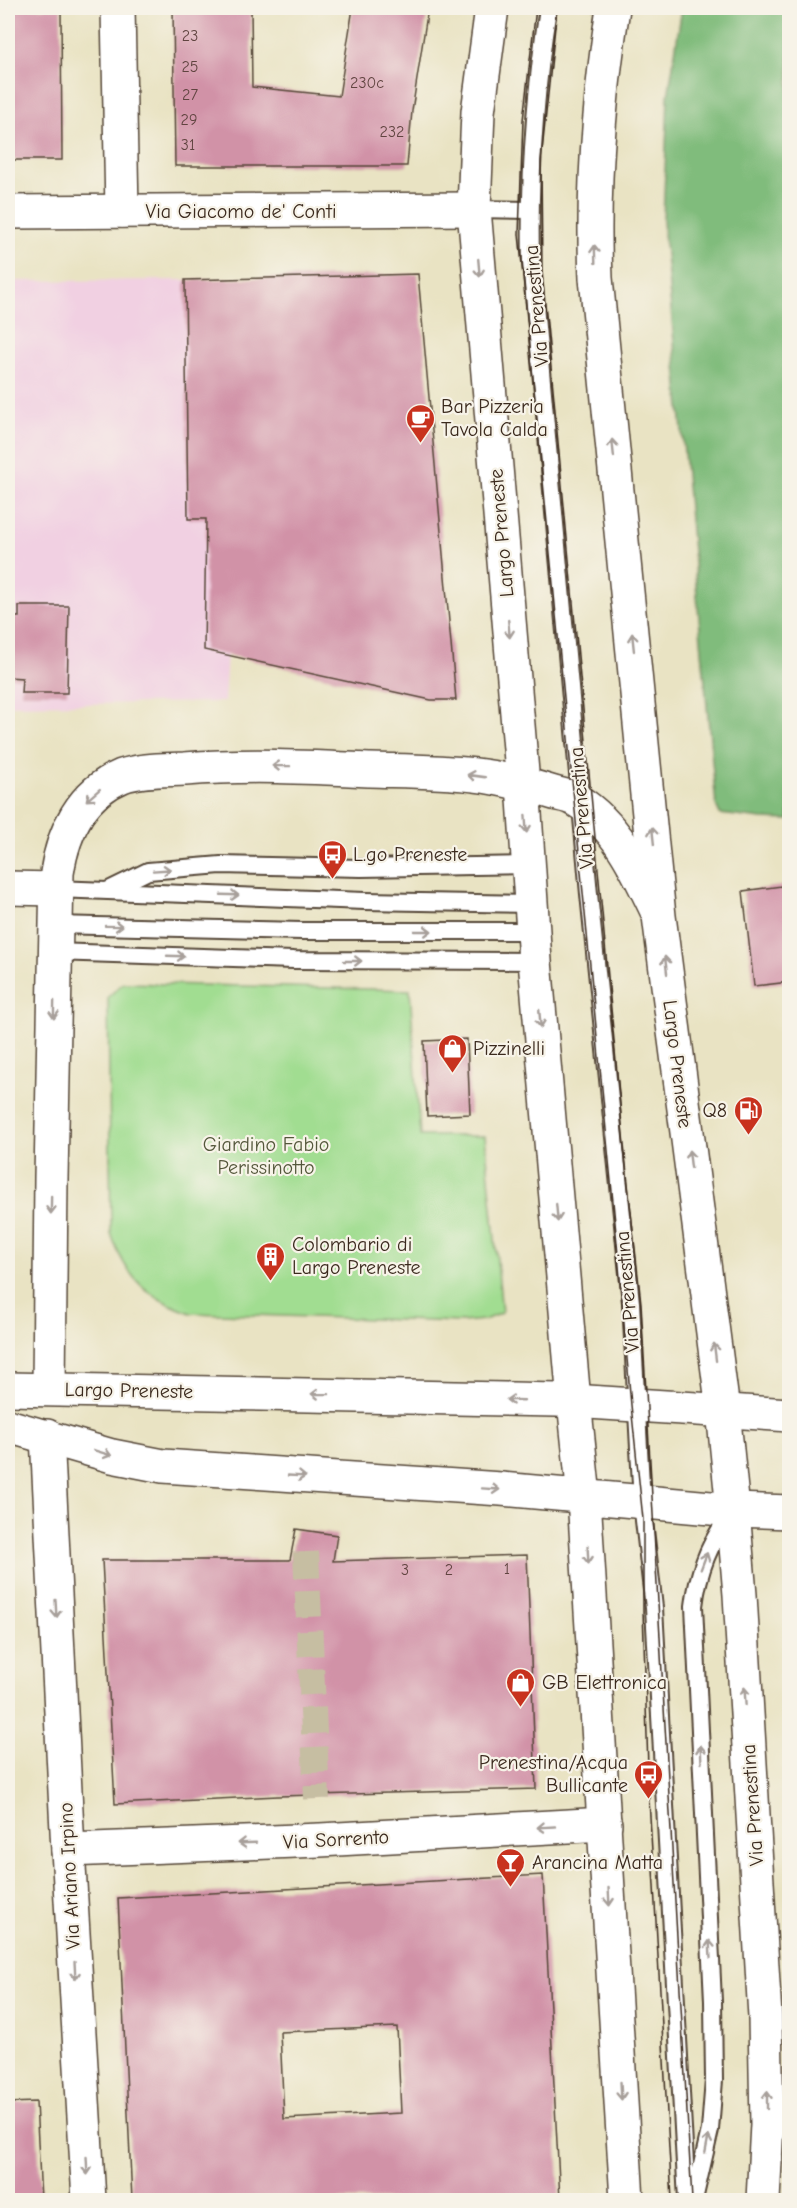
<svg xmlns="http://www.w3.org/2000/svg" width="797" height="2208" viewBox="0 0 797 2208" font-family="'Comic Neue',sans-serif">
  <style>
    .built { fill: #f1d0e2 }
    .green { fill: #a1dd91; stroke: #6e8458; stroke-width: 1.5 }
    .forest { fill: #80bc7b; stroke: #5e734c; stroke-width: 1.5 }
    .building { fill: #d192a7; fill-rule: evenodd }
    .lines { fill: none; stroke-linecap: round; stroke-linejoin: round }
    .pedestrian-tunnel { stroke: #c6bea2; stroke-width: 26; stroke-dasharray: 26 13; stroke-linecap: butt }
    .service-casing { stroke: #554637; stroke-width: 20 }
    .minor-casing { stroke: #554637; stroke-width: 36 }
    .tertiary-casing { stroke: #554637; stroke-width: 36 }
    .secondary-casing { stroke: #554637; stroke-width: 36 }
    .service { stroke: #fff; stroke-width: 16 }
    .minor { stroke: #fff; stroke-width: 33 }
    .tertiary { stroke: #fff; stroke-width: 33 }
    .secondary { stroke: #fff; stroke-width: 33 }
    .tram { stroke: #3b2a1e; stroke-width: 1.5 }
    .oneway { stroke: #a79f9a }
    .labels { text-anchor: middle; stroke-width: 4.5; stroke-linejoin: round; paint-order: stroke }
    .number-label { font-size: 16px; fill: #604440 }
    .street-label { font-size: 20px; fill: #3b2a1e; stroke: #f7f3e8 }
    .poi-label { font-size: 20px; fill: #3b2a1e; stroke: #f7f3e8; text-anchor: start }
    .park-label { font-size: 20px; fill: #54573b; stroke: #f7f3e8 }
  </style>
  <rect width="100%" height="100%" fill="#f7f3e8"/>
  <filter id="ink" filterUnits="userSpaceOnUse"><feTurbulence type="fractalNoise" baseFrequency=".0167" numOctaves="2"/><feDisplacementMap in="SourceGraphic" scale="12" xChannelSelector="R" yChannelSelector="G"/><feConvolveMatrix kernelMatrix="1 2 1 2 8 2 1 2 1" color-interpolation-filters="sRGB"/></filter>
  <filter id="wash" filterUnits="userSpaceOnUse"><feTurbulence type="fractalNoise" baseFrequency=".008" numOctaves="4" result="noise"/><feDisplacementMap in="SourceGraphic" scale="24" xChannelSelector="R" yChannelSelector="G"/><feGaussianBlur stdDeviation="1.35" result="paint"/><feColorMatrix in="noise" values="0 0 0 0 0 0 0 0 0 0 0 0 0 0 0 0 0 1.4 0 .05"/><feComposite in="paint" operator="in"/></filter>
  <g filter="url(#wash)">
    <rect width="100%" height="100%" fill="#e9e3c3"/>
    <polygon class="built" points="185,280 188,518 206,519 204,650 227,655 224,702 8,705 8,281"/>
    <path class="green" d="M123 983 410 990 420 1136H485L502 1313 484 1320 462 1322 191 1313C147 1298 125 1277 111 1233L108 997Z"/>
    <polygon class="forest" points="682,8 789,8 789,820 762,819 720,814 716,805 663,221 668,97"/>
    <g id="blocks">
      <g class="building">
        <polygon points="8,8 61,8 62,160 8,160"/>
        <polygon points="173,8 251,8 252,87 339,96 353,8 428,8 412,111 407,166 175,166"/>
        <polygon points="418,274 456,700 431,700 204,650 206,519 188,519 185,280"/>
        <polygon points="19,606 69,606 67,693 21,693 22,678 8,677 8,617 19,617"/>
        <polygon points="789,885 789,982 754,986 743,891"/>
        <polygon points="467,1039 470,1114 427,1116 424,1041"/>
        <polygon points="296,1529 337,1535 333,1561 527,1555 536,1789 278,1796 115,1804 102,1560 290,1560"/>
        <path d="M543 1875 560 2200H132L118 1898ZM397 2027 401 2113 284 2119 280 2032Z"/>
        <polygon points="36,2102 41,2200 8,2200 8,2103"/>
      </g>
    </g>
  </g>
  <g filter="url(#ink)">
    <use href="#blocks" fill-opacity="0" stroke="#554637" stroke-width="1.5"/>
    <g class="lines">
      <polyline class="pedestrian-tunnel" points="306,1552 317,1799"/>
      <defs>
        <g id="service">
          <path d="M548 8C535 92 529 177 531 262L589 894 631 1303 642 1503 654 1608 687 2200"/>
          <polyline points="474,209 530,210"/>
          <polyline points="56,889 365,901 531,904"/>
          <polyline points="109,890 148,871 221,865 361,868 529,865"/>
          <polyline points="55,925 302,931 534,931"/>
          <polyline points="54,952 294,960 535,961"/>
          <path d="M694 2200 710 2130 714 2080 713 2001 694 1606C698 1571 710 1541 731 1514"/>
        </g>
        <g id="minor">
          <polyline points="118,8 122,211"/>
          <polyline points="8,212 474,209"/>
          <polyline points="8,888 56,889"/>
          <polyline points="47,1436 68,1850 89,2200"/>
          <polyline points="68,1850 320,1840 605,1824"/>
        </g>
        <path id="tertiary" d="M49 1389 51 1178 57 873C63 833 81 793 122 776 141 769 165 770 185 769 247 764 308 767 370 770 405 771 440 771 475 775 501 778 528 785 554 793 561 795 570 796 576 800 617 825 637 869 657 911"/>
        <g id="secondary">
          <polyline points="492,8 478,112 474,209 523,784 535,961 574,1401 584,1497 627,2200"/>
          <path d="M613 8C599 99 592 185 596 278L659 916 723 1410 733 1510 740 1595 765 2017 767 2124 763 2200"/>
          <polyline points="8,1389 557,1400 790,1415"/>
          <polyline points="8,1426 112,1456 163,1466 501,1489 733,1510 790,1512"/>
        </g>
      </defs>
      <use href="#service" class="service-casing"/>
      <use href="#minor" class="minor-casing"/>
      <use href="#tertiary" class="tertiary-casing"/>
      <use href="#secondary" class="secondary-casing"/>
      <use href="#service" class="service"/>
      <use href="#minor" class="minor"/>
      <use href="#tertiary" class="tertiary"/>
      <use href="#secondary" class="secondary"/>
      <g class="tram">
        <polyline points="536,8 523,120 519,234 617,1243 631,1405 643,1519 643,1610 649,1799 672,2200"/>
        <polyline points="557,8 541,161 542,271 625,1158 641,1303 692,2200"/>
      </g>
    </g>
    <defs><path id="oneway-shaft" d="M-6 0H5M1.5-3L5.5 0L1.5 3" fill="none" stroke-width="1.6" stroke-linecap="round" stroke-linejoin="round" transform="scale(1.5)"/></defs>
    <g class="oneway">
      <use href="#oneway-shaft" transform="translate(595 254) rotate(-92)"/>
      <use href="#oneway-shaft" transform="translate(479 268) rotate(85)"/>
      <use href="#oneway-shaft" transform="translate(613 448) rotate(-96)"/>
      <use href="#oneway-shaft" transform="translate(509 629) rotate(85)"/>
      <use href="#oneway-shaft" transform="translate(633 642) rotate(-96)"/>
      <use href="#oneway-shaft" transform="translate(281 766) rotate(-179)"/>
      <use href="#oneway-shaft" transform="translate(476 776) rotate(-172)"/>
      <use href="#oneway-shaft" transform="translate(93 795) rotate(139)"/>
      <use href="#oneway-shaft" transform="translate(526 824) rotate(86)"/>
      <use href="#oneway-shaft" transform="translate(653 836) rotate(-96)"/>
      <use href="#oneway-shaft" transform="translate(162 870) rotate(-4)"/>
      <use href="#oneway-shaft" transform="translate(230 895) rotate(2)"/>
      <use href="#oneway-shaft" transform="translate(114 926) rotate(1)"/>
      <use href="#oneway-shaft" transform="translate(423 931)"/>
      <use href="#oneway-shaft" transform="translate(176 956) rotate(2)"/>
      <use href="#oneway-shaft" transform="translate(353 961)"/>
      <use href="#oneway-shaft" transform="translate(666 965) rotate(-97)"/>
      <use href="#oneway-shaft" transform="translate(54 1010) rotate(91)"/>
      <use href="#oneway-shaft" transform="translate(540 1019) rotate(85)"/>
      <use href="#oneway-shaft" transform="translate(690 1159) rotate(-97)"/>
      <use href="#oneway-shaft" transform="translate(51 1205) rotate(91)"/>
      <use href="#oneway-shaft" transform="translate(557 1213) rotate(85)"/>
      <use href="#oneway-shaft" transform="translate(715 1352) rotate(-97)"/>
      <use href="#oneway-shaft" transform="translate(320 1394) rotate(-179)"/>
      <use href="#oneway-shaft" transform="translate(515 1400) rotate(-178)"/>
      <use href="#oneway-shaft" transform="translate(103 1453) rotate(17)"/>
      <use href="#oneway-shaft" transform="translate(297 1476) rotate(3)"/>
      <use href="#oneway-shaft" transform="translate(491 1489) rotate(4)"/>
      <use href="#oneway-shaft" transform="translate(588 1555) rotate(87)"/>
      <use href="#oneway-shaft" transform="translate(704 1561) rotate(-69)"/>
      <use href="#oneway-shaft" transform="translate(56 1609) rotate(87)"/>
      <use href="#oneway-shaft" transform="translate(745 1696) rotate(-94)"/>
      <use href="#oneway-shaft" transform="translate(701 1754) rotate(-93)"/>
      <use href="#oneway-shaft" transform="translate(546 1827) rotate(177)"/>
      <use href="#oneway-shaft" transform="translate(247 1843) rotate(178)"/>
      <use href="#oneway-shaft" transform="translate(609 1897) rotate(87)"/>
      <use href="#oneway-shaft" transform="translate(710 1949) rotate(-93)"/>
      <use href="#oneway-shaft" transform="translate(75 1971) rotate(87)"/>
      <use href="#oneway-shaft" transform="translate(621 2091) rotate(87)"/>
      <use href="#oneway-shaft" transform="translate(767 2100) rotate(-90)"/>
      <use href="#oneway-shaft" transform="translate(707 2144) rotate(-79)"/>
      <use href="#oneway-shaft" transform="translate(87 2166) rotate(87)"/>
    </g>
  </g>
  <defs>
    <symbol id="cafe-pin" viewBox="-11 -11 22 30"><path d="M0 17L-7.5 6A9.5 9.5 0 1 1 7.5 6Z" fill="#c8321e" stroke="#f7f3e8"/><path d="M-5.5-4.5H6V0H3Q3 3.5 0 3.5H-2.5Q-5.5 3.5-5.5 0ZM3-3.2v2h1.7v-2ZM-6 4.5H4V6H-6Z" fill="#fff"/></symbol>
    <symbol id="bus-pin" viewBox="-11 -11 22 30"><path d="M0 17L-7.5 6A9.5 9.5 0 1 1 7.5 6Z" fill="#c8321e" stroke="#f7f3e8"/><path d="M-5-6H5V4H4V6H2V4H-2V6H-4V4H-5ZM-3.5-4V0h7V-4ZM-3.5 1.2v1.5H-2V1.2ZM2 1.2v1.5H3.5V1.2Z" fill="#fff"/></symbol>
    <symbol id="shop-pin" viewBox="-11 -11 22 30"><path d="M0 17L-7.5 6A9.5 9.5 0 1 1 7.5 6Z" fill="#c8321e" stroke="#f7f3e8"/><path d="M-5-2.5h2.3a2.7 3.5 0 0 1 5.4 0H5L5.5 6h-11ZM-1.5-2.5h3a1.5 2.3 0 0 0-3 0Z" fill="#fff"/></symbol>
    <symbol id="fuel-pin" viewBox="-11 -11 22 30"><path d="M0 17L-7.5 6A9.5 9.5 0 1 1 7.5 6Z" fill="#c8321e" stroke="#f7f3e8"/><path d="M-5.5-6h7V0h2V4h1.3V-2.5L3-4.5l.8-.8L6-3V5H2.5V1h-1V6h-7ZM-4.2-4.7v3.2H.2V-4.7Z" fill="#fff"/></symbol>
    <symbol id="building-pin" viewBox="-11 -11 22 30"><path d="M0 17L-7.5 6A9.5 9.5 0 1 1 7.5 6Z" fill="#c8321e" stroke="#f7f3e8"/><path d="M-4-6H4V6H1V3H-1V6H-4ZM-2.5-4.3h1.7v1.8h-1.7ZM.8-4.3h1.7v1.8H.8ZM-2.5-1h1.7V.8h-1.7ZM.8-1h1.7V.8H.8Z" fill="#fff"/></symbol>
    <symbol id="bar-pin" viewBox="-11 -11 22 30"><path d="M0 17L-7.5 6A9.5 9.5 0 1 1 7.5 6Z" fill="#c8321e" stroke="#f7f3e8"/><path d="M-6-5H6L.8 .8V4.5H3.5V6h-7V4.5H-.8V.8Z" fill="#fff"/></symbol>
  </defs>
  <g fill-rule="evenodd">
    <use href="#cafe-pin" x="404" y="402" width="33" height="45"/>
    <use href="#bus-pin" x="316" y="838" width="33" height="45"/>
    <use href="#shop-pin" x="436" y="1032" width="33" height="45"/>
    <use href="#fuel-pin" x="732" y="1094" width="33" height="45"/>
    <use href="#building-pin" x="254" y="1240" width="33" height="45"/>
    <use href="#shop-pin" x="504" y="1666" width="33" height="45"/>
    <use href="#bus-pin" x="632" y="1758" width="33" height="45"/>
    <use href="#bar-pin" x="494" y="1846" width="33" height="45"/>
  </g>
  <g class="labels">
    <g class="number-label">
      <text x="190" y="41">23</text>
      <text x="190" y="72">25</text>
      <text x="367" y="88">230c</text>
      <text x="190" y="100">27</text>
      <text x="189" y="125">29</text>
      <text x="392" y="137">232</text>
      <text x="188" y="150">31</text>
      <text x="507" y="1574">1</text>
      <text x="405" y="1575">3</text>
      <text x="449" y="1575">2</text>
    </g>
    <g class="street-label">
      <text x="241" y="218">Via Giacomo de' Conti</text>
      <text transform="translate(536 306) rotate(-95)" y="7">Via Prenestina</text>
      <text transform="translate(501 533) rotate(-95)" y="7">Largo Preneste</text>
      <text transform="translate(581 808) rotate(-95)" y="7">Via Prenestina</text>
      <text transform="translate(678 1064) rotate(83)" y="7">Largo Preneste</text>
      <text transform="translate(627 1292) rotate(-95)" y="7">Via Prenestina</text>
      <text transform="translate(129 1390) rotate(1)" y="7">Largo Preneste</text>
      <text transform="translate(752 1805) rotate(-94)" y="7">Via Prenestina</text>
      <text transform="translate(336 1839) rotate(-3)" y="7">Via Sorrento</text>
      <text transform="translate(69 1876) rotate(-93)" y="7">Via Ariano Irpino</text>
    </g>
    <g class="poi-label">
      <text x="441" y="413">Bar Pizzeria<tspan x="441" dy="23">Tavola Calda</tspan></text>
      <text x="353" y="861">L.go Preneste</text>
      <text x="473" y="1055">Pizzinelli</text>
      <text x="727" y="1117" text-anchor="end">Q8</text>
      <text x="292" y="1251">Colombario di<tspan x="292" dy="23">Largo Preneste</tspan></text>
      <text x="542" y="1689">GB Elettronica</text>
      <text x="628" y="1769" text-anchor="end">Prenestina/Acqua<tspan x="628" dy="23">Bullicante</tspan></text>
      <text x="532" y="1869">Arancina Matta</text>
    </g>
    <g class="park-label">
      <text x="266" y="1151">Giardino Fabio<tspan x="266" dy="23">Perissinotto</tspan></text>
    </g>
  </g>
  <rect width="797" height="2208" fill="none" stroke="#f7f3e8" stroke-width="30"/>
</svg>
